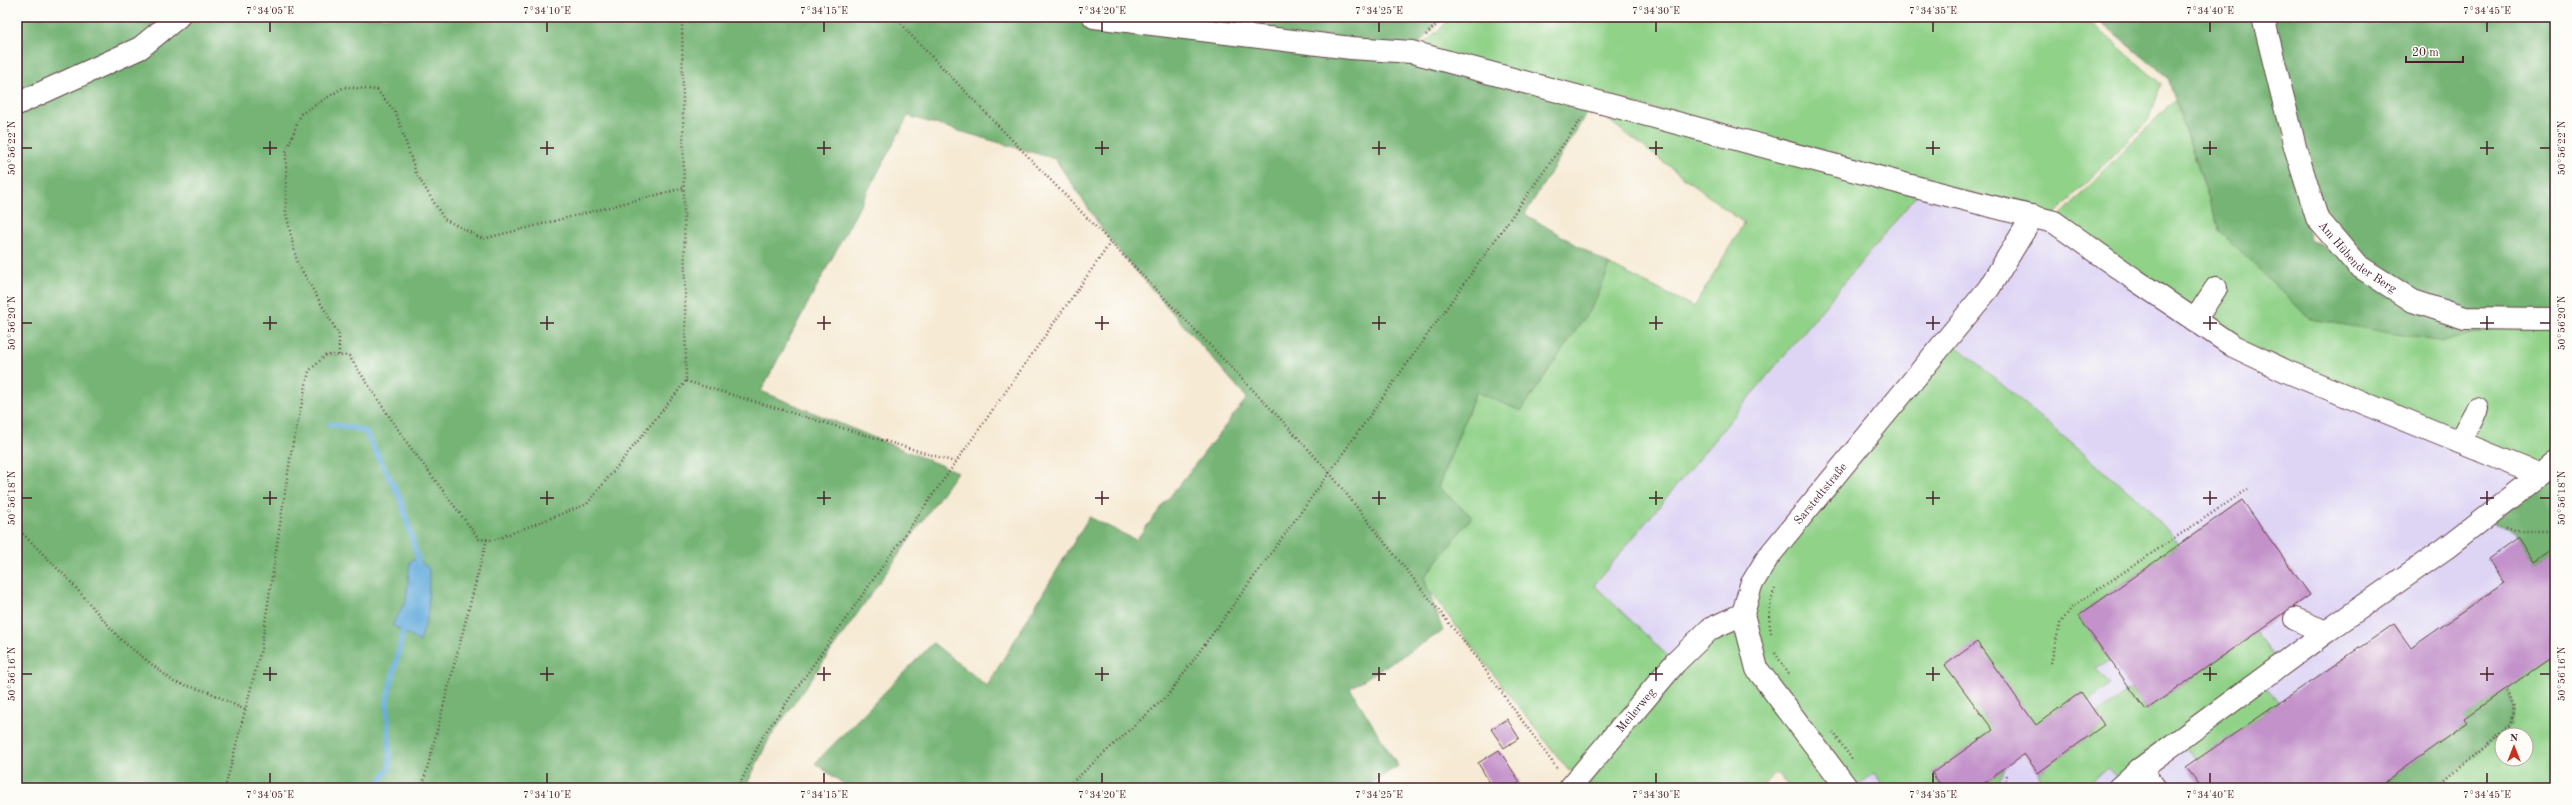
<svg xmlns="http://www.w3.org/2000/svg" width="2572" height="805" viewBox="0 0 2572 805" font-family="'Old Standard TT',serif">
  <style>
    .built { fill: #ded5f5; fill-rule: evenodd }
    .green { fill: #91d289; stroke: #6e785a; fill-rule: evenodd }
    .forest { fill: #74b475; stroke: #5f6a50 }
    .water { fill: #66addd; stroke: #586684 }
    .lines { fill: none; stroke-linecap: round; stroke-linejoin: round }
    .stream { stroke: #66addd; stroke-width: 5.5 }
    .building { fill: #c392ca }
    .minor-casing { stroke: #643d44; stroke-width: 24 }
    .path { stroke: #643d44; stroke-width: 2.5; stroke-dasharray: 1 3; stroke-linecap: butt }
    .minor { stroke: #fff; stroke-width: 22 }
    .ticks { fill: none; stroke: #4a1f2b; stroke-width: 1.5 }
    .labels { text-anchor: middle; stroke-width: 3.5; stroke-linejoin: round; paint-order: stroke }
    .street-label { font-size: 12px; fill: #4a1f2b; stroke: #fdfcf7 }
    .neatline { fill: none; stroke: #4a1f2b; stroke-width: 1.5 }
    .ticks-label { font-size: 10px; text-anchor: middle; fill: #4a1f2b }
  </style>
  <rect width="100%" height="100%" fill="#fdfcf7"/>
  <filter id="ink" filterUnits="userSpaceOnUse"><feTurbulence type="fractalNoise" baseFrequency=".025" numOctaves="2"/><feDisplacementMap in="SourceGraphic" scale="8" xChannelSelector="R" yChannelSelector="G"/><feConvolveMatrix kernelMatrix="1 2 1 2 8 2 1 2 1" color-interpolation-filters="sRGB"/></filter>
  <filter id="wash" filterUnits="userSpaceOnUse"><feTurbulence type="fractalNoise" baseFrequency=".012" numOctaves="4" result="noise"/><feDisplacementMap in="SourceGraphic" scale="16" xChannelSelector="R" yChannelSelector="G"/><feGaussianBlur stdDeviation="0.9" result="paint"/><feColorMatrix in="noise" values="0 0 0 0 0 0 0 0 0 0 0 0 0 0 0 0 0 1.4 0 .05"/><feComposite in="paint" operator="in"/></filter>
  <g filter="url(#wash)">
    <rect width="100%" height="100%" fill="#f6ead4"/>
    <path class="built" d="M1923 189 2033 216 2555 462V788H1847L1743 615 1675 663 1594 585ZM2502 735H2526V759H2502Z"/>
    <g class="green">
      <polygon points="1452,17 2073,17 2095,26 2161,84 2150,119 2054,215 1421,47"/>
      <polygon points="2175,99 2220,232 2530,318 2555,319 2555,462 2540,475 2288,372 2054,222"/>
      <polygon points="1619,113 1917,195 1594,585 1669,657 1578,773 1568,770 1428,590 1424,578 1471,517 1438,487 1476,392 1521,411 1595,302 1610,265 1694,307 1744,223 1607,119"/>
      <polygon points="1947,338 2148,508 2179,544 2078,616 2110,660 2096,669 2110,685 2088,702 2081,692 2036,725 1977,643 1946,665 1993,730 1932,773 1943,788 1885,788 1874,773 1854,788 1757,669 1751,585"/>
      <polygon points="1725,630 1737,638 1750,672 1835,788 1791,788 1775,773 1762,788 1591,788 1587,781 1708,638"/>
      <polygon points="2256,633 2281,665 2260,681 2280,702 2197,760 2179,741 2124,784 2107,768 2085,788 2040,788 2038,773 2104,725 2097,714 2131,689 2146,710"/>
      <path d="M2555 655V788H2436L2514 708 2507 688ZM2502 735H2526V759H2502Z"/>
      <polygon points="2005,768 1996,788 1977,788"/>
    </g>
    <g class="forest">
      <polygon points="17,17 1444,17 1412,51 1595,100 1525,214 1610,265 1595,302 1521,411 1476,392 1438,487 1472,517 1424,578 1443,631 1350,688 1398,766 1364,788 849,788 815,763 933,643 987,686 1089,517 1136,540 1247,398 1111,242 1055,159 908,116 761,391 957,472 769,739 745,788 17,788"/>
      <polygon points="2095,17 2255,17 2311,240 2356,264 2317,202 2272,17 2555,17 2555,319 2529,318 2443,342 2310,319 2220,232 2168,78"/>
      <polygon points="2555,462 2555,554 2552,550 2535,562 2515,531 2484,519"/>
      <polygon points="2507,688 2514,708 2510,726 2436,788 2376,788 2466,723 2464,718"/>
    </g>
    <polygon class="water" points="418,559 429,569 428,613 420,642 392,625 406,601 410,561"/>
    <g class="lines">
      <g class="stream">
        <polyline points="330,424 365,431 401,500 418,559 416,566"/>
        <polyline points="375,788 390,767 387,700 405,625"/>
      </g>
    </g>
    <g id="blocks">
      <g class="building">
        <polygon points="2242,500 2310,595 2146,710 2078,616"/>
        <polygon points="2519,537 2535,562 2555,548 2555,655 2464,718 2467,723 2376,788 2202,788 2186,767 2394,624 2411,648 2504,583 2488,559"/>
        <polygon points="1977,642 2036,725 2081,692 2104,725 2038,773 2024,754 1977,788 1943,788 1932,773 1993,730 1945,665"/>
        <polygon points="1507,719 1519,738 1504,748 1491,729"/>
        <polygon points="1499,750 1520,782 1511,788 1493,788 1478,763"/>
      </g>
    </g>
  </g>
  <g filter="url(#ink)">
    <use href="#blocks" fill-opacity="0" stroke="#643d44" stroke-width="1"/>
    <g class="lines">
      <defs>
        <g id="minor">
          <polyline points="1094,17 1351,48 1412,52 1923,189 2054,222 2134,279 2233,346 2288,372 2540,475 2555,462"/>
          <path id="s1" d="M2263 17 2295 147 2317 218 2357 265 2413 301 2465 318 2555 319"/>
          <polyline points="17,104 140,48 178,17"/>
          <polyline points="2195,320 2216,288"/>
          <polyline points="2459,442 2477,409"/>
          <polyline points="2295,619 2326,632 2446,548 2540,475"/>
          <polyline points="2140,769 2326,632"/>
          <path id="s2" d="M1570 788 1675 663 1710 629 1743 614"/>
          <path id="s3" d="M1847 788 1757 669 1743 614 1751 585 1768 557 1989 288 2033 216"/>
          <polyline points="2119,788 2140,769 2155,788"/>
        </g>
      </defs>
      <use href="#minor" class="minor-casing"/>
      <g class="path">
        <polyline points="897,17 908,32 1275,413 1329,472 1416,582 1476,657 1558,770"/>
        <polyline points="1426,35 1444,17"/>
        <polyline points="339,355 339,335 297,262 286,213 286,152 301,114 344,87 377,90 396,113 416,173 444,219 483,239 684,188"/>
        <polyline points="686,381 955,462"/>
        <polyline points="17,528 69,580 121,640 174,682 209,692 245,710"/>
        <polyline points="2506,528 2515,531 2555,531"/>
        <path d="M1771 633C1768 619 1769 602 1775 589"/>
        <polyline points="1775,653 1789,674"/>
        <polyline points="2051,663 2060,624 2073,606 2248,489"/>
        <polyline points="1833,732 1853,761"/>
        <polyline points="17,787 21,788"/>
        <polyline points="225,788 261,649 291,453 309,371 326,355 349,356 405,440 479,539 494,540 587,504 686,381 682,17"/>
        <polyline points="422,788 487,539"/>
        <polyline points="738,788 763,736 1111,242"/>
        <polyline points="1066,788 1168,695 1314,494 1582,118"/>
        <polyline points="2004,788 2007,775"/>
        <polyline points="2436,788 2510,726 2514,708 2507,688"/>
      </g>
      <use href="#minor" class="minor"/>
    </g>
  </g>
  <path class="ticks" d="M270 22V32M547 22V32M824 22V32M1102 22V32M1379 22V32M1656 22V32M1933 22V32M2210 22V32M2487 22V32M270 141V155M547 141V155M824 141V155M1102 141V155M1379 141V155M1656 141V155M1933 141V155M2210 141V155M2487 141V155M22 148H32M263 148H277M540 148H554M817 148H831M1095 148H1109M1372 148H1386M1649 148H1663M1926 148H1940M2203 148H2217M2480 148H2494M2540 148H2550M270 316V330M547 316V330M824 316V330M1102 316V330M1379 316V330M1656 316V330M1933 316V330M2210 316V330M2487 316V330M22 323H32M263 323H277M540 323H554M817 323H831M1095 323H1109M1372 323H1386M1649 323H1663M1926 323H1940M2203 323H2217M2480 323H2494M2540 323H2550M270 491V505M547 491V505M824 491V505M1102 491V505M1379 491V505M1656 491V505M1933 491V505M2210 491V505M2487 491V505M22 498H32M263 498H277M540 498H554M817 498H831M1095 498H1109M1372 498H1386M1649 498H1663M1926 498H1940M2203 498H2217M2480 498H2494M2540 498H2550M270 667V681M547 667V681M824 667V681M1102 667V681M1379 667V681M1656 667V681M1933 667V681M2210 667V681M2487 667V681M22 674H32M263 674H277M540 674H554M817 674H831M1095 674H1109M1372 674H1386M1649 674H1663M1926 674H1940M2203 674H2217M2480 674H2494M2540 674H2550M270 773V783M547 773V783M824 773V783M1102 773V783M1379 773V783M1656 773V783M1933 773V783M2210 773V783M2487 773V783"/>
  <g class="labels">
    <g class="street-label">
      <text dy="4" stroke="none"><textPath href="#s1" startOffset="265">Am Hübender Berg</textPath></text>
      <text dy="4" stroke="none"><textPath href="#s3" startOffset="351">Sarstedtstraße</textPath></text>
      <text dy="4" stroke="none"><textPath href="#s2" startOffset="102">Meilerweg</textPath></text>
    </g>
  </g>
  <rect width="2572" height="805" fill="none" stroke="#fdfcf7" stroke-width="44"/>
  <g transform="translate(2514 747)"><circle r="19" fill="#fdfcf7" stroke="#b5a4a5"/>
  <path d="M0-3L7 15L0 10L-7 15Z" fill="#c8321e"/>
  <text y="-6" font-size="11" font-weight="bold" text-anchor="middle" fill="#4a1f2b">N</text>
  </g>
  <path d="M2406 56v6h57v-6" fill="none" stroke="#4a1f2b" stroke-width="2"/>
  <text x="2412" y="56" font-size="12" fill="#4a1f2b" stroke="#fdfcf7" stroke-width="3" paint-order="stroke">20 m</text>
  <rect x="22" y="22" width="2528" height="761" class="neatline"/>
  <g class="ticks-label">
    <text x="270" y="14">7°34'05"E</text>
    <text x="547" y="14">7°34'10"E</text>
    <text x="824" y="14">7°34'15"E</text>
    <text x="1102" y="14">7°34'20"E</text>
    <text x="1379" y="14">7°34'25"E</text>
    <text x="1656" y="14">7°34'30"E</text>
    <text x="1933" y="14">7°34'35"E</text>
    <text x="2210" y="14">7°34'40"E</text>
    <text x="2487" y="14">7°34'45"E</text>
    <text transform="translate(11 148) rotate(-90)" y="4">50°56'22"N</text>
    <text transform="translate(2561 148) rotate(-90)" y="4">50°56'22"N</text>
    <text transform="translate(11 323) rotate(-90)" y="4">50°56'20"N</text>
    <text transform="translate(2561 323) rotate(-90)" y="4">50°56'20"N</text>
    <text transform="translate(11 498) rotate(-90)" y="4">50°56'18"N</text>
    <text transform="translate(2561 498) rotate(-90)" y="4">50°56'18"N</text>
    <text transform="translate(11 674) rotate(-90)" y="4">50°56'16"N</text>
    <text transform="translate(2561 674) rotate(-90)" y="4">50°56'16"N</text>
    <text x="270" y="798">7°34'05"E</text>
    <text x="547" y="798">7°34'10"E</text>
    <text x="824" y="798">7°34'15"E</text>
    <text x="1102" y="798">7°34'20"E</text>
    <text x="1379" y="798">7°34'25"E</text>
    <text x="1656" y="798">7°34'30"E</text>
    <text x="1933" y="798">7°34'35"E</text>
    <text x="2210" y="798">7°34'40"E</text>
    <text x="2487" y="798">7°34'45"E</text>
  </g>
</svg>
